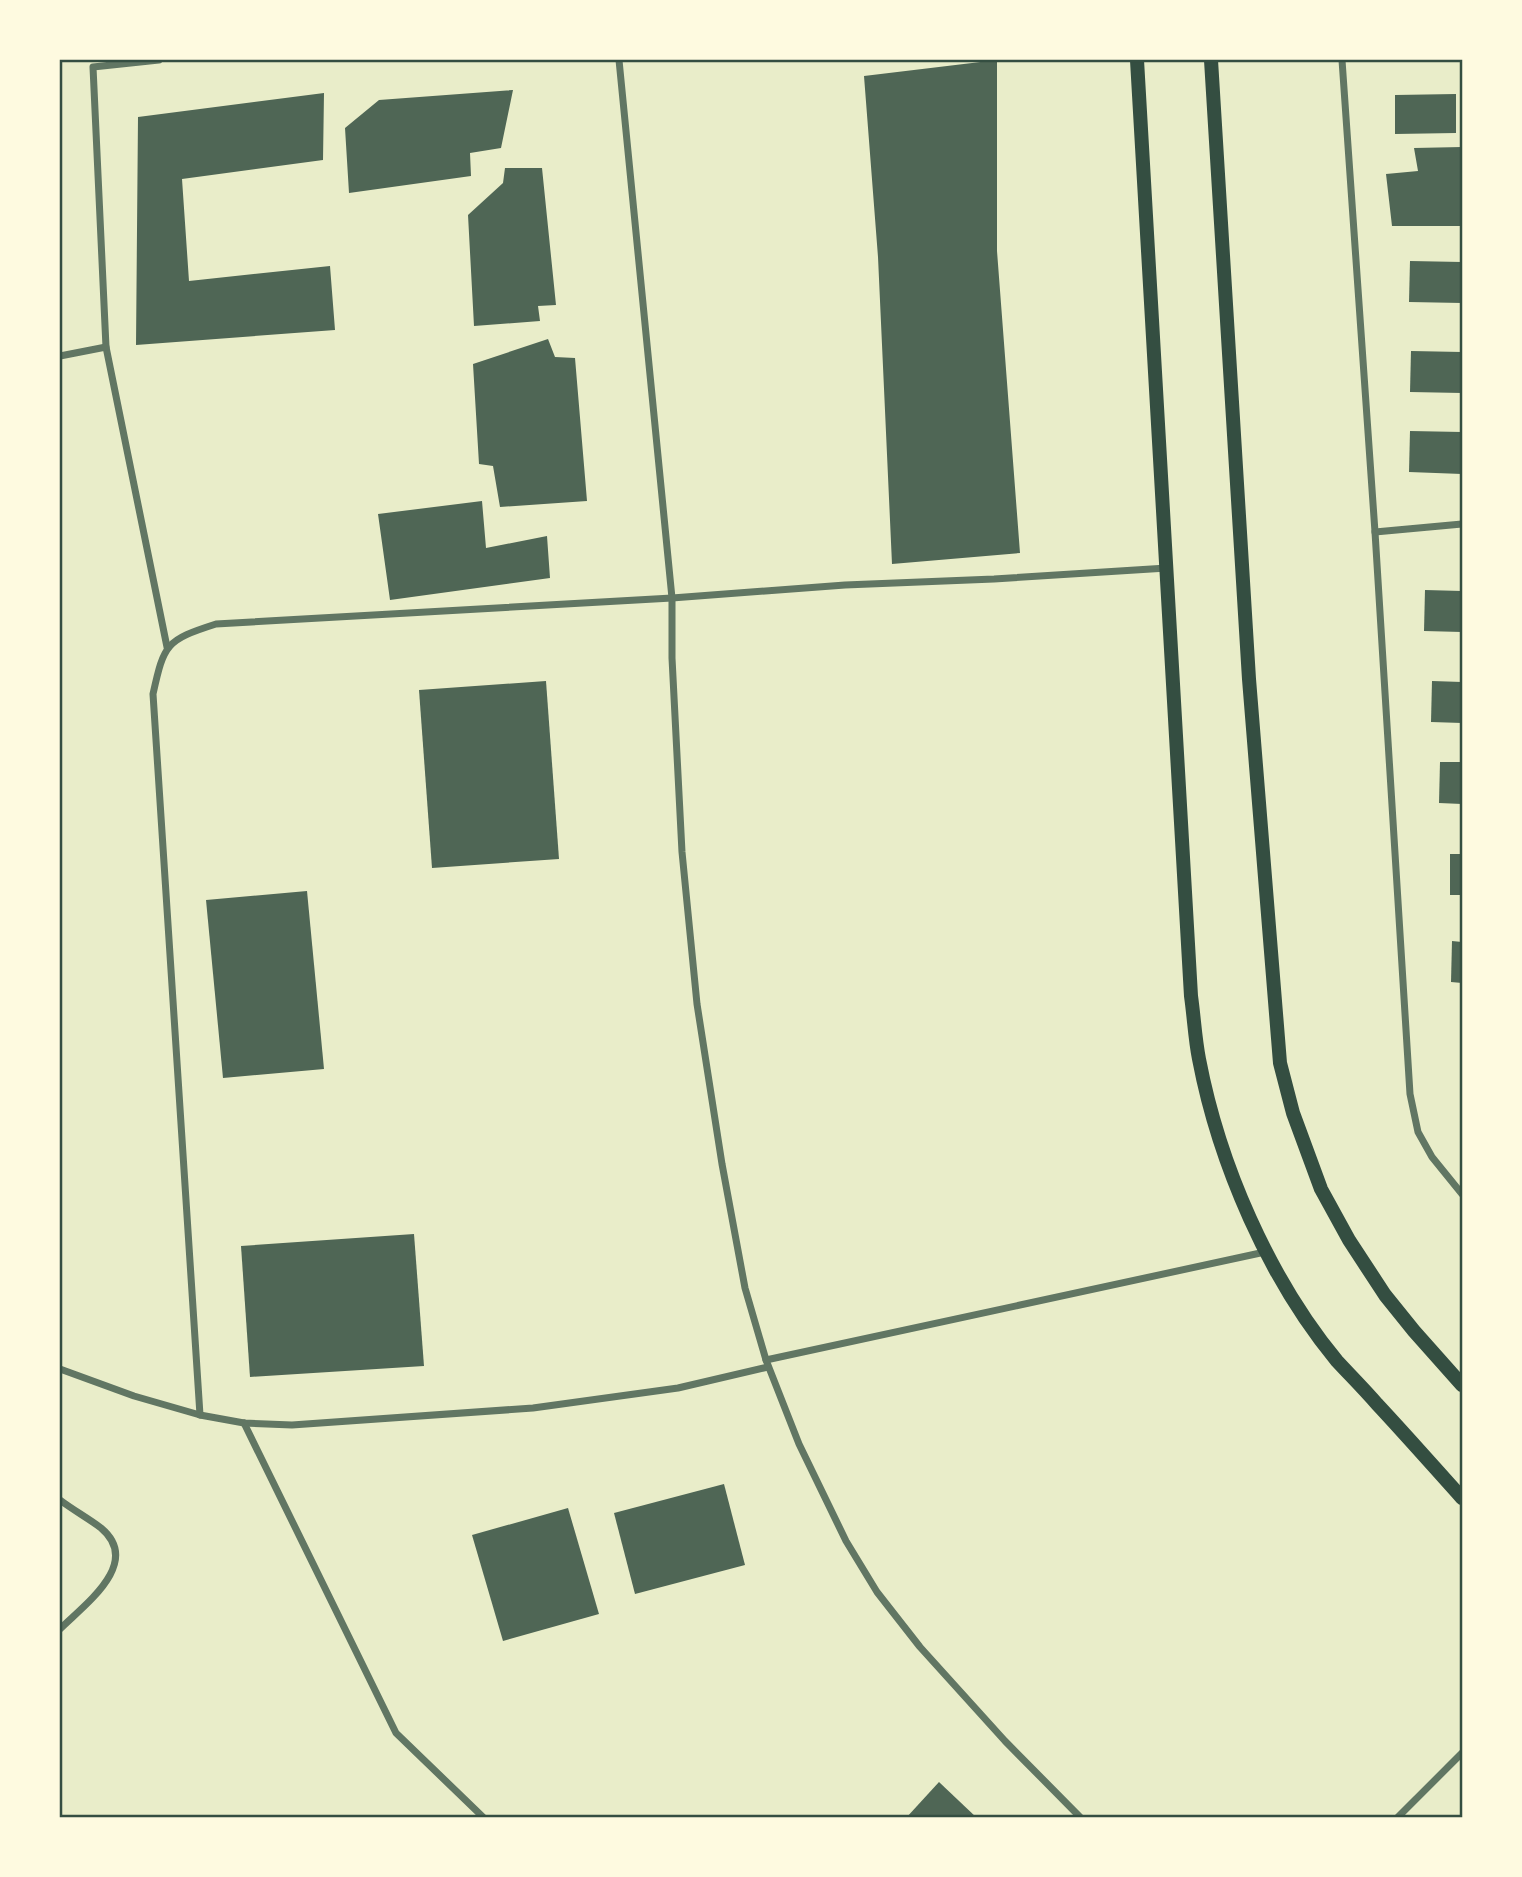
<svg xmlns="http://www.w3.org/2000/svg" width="1522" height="1877" viewBox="0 0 1522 1877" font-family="'PT Sans Narrow',sans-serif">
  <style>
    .building { fill: #4f6655 }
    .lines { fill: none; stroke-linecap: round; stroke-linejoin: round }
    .minor { stroke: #617663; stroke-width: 7 }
    .secondary { stroke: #344e41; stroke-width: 14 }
    .neatline { fill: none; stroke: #344e41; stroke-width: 2.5 }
  </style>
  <rect width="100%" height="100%" fill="#e9edc9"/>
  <g class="building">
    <polygon points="997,60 997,251 1020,553 892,564 878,257 864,76"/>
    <polygon points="513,90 501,148 470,153 471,176 349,193 345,128 379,100"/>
    <polygon points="324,93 323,160 182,179 189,281 330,266 335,330 136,345 138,117"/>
    <polygon points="1456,94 1456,133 1395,134 1395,95"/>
    <polygon points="1462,147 1462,226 1392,226 1386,174 1418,171 1414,148"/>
    <polygon points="505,168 542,168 556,305 538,306 540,321 474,326 468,215 503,183"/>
    <polygon points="1410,261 1462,262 1462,303 1409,302"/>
    <polygon points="548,339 555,357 575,358 587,501 500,507 493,466 479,464 473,364"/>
    <polygon points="1411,351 1462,352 1462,393 1410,392"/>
    <polygon points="1410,431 1462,432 1462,474 1409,472"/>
    <polygon points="482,501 486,548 547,536 550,578 390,600 378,514"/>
    <polygon points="1425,590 1462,591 1462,632 1424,631"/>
    <polygon points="546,681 559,859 432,868 419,690"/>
    <polygon points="1432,681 1462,682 1462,723 1431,722"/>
    <polygon points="1440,762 1462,762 1462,804 1439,803"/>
    <rect x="1450" y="854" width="12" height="41"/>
    <polygon points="307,891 324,1069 223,1078 206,900"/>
    <polygon points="1452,941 1462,942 1462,983 1451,982"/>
    <polygon points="414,1234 424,1366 250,1377 241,1246"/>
    <polygon points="724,1484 745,1565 635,1594 614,1513"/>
    <polygon points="568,1508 599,1614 503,1641 472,1535"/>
    <polygon points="939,1782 977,1818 906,1818"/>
  </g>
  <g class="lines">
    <g class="minor">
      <polyline points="159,60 93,67 106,347 167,647"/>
      <polyline points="619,60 672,598 672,658 682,852 697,1004 722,1164 745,1288 766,1360 799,1444 846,1541 877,1592 920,1647 1005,1741 1081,1818"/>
      <polyline points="1342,60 1375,532 1410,1094 1418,1132 1432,1157 1462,1194"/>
      <polyline points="60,356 106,347"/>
      <polyline points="1375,532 1462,524"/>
      <polyline points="766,1360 1265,1252"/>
      <polyline points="60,1369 134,1396 200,1415 244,1423 292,1425 533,1408 678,1388 768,1367"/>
      <path d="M200 1415 153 694C164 644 166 640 216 624L672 598 845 585 994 579 1167 568"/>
      <polyline points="244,1423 396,1733 484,1818"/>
      <path d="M60 1500C73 1510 88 1518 101 1528 143 1563 84 1605 60 1629"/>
      <polyline points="1397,1818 1462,1753"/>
    </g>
    <g class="secondary">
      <path d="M1137 60 1191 996C1194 1017 1195 1039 1199 1059 1219 1164 1269 1279 1337 1361 1350 1375 1364 1389 1377 1404 1406 1435 1434 1467 1462 1498"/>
      <polyline points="1211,60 1249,679 1280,1063 1293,1113 1321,1189 1349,1240 1385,1295 1414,1331 1462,1385"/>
    </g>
  </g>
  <rect width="1522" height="1877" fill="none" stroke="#fefae0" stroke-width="122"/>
  <rect x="61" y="61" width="1400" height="1755" class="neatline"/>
</svg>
